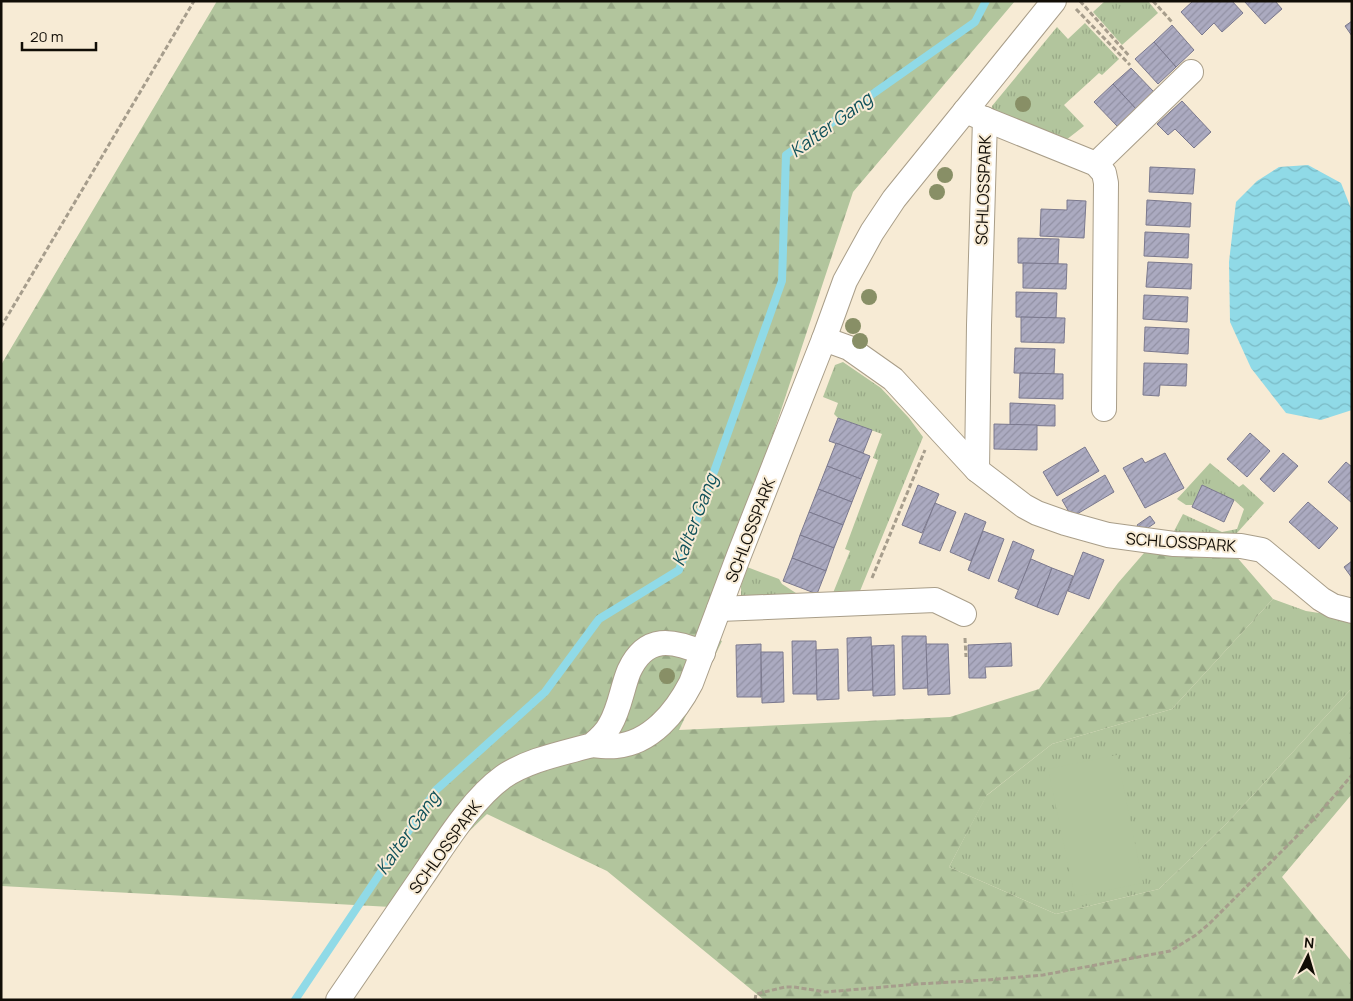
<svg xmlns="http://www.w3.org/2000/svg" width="1353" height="1001" viewBox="0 0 1353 1001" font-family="Manrope,sans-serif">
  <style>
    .grass { fill: url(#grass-tufts) }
    .forest { fill: url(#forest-firs) }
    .pitch { fill: #b2c59d }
    .water { fill: url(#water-waves) }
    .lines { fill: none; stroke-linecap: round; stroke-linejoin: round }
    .stream { stroke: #90dae7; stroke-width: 8 }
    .building { fill: url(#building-hatch); stroke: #7b798e }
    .minor-casing { stroke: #a99e89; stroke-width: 26 }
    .path { stroke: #a69d8c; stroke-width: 3; stroke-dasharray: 5 2.5; stroke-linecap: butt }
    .minor { stroke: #fff; stroke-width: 24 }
    .tree { fill: #888f66 }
    .labels { text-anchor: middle; stroke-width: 4; stroke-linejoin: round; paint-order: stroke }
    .street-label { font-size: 16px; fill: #110d06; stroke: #f7ebd5 }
    .water-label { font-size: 18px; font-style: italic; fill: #10515a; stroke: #f7ebd5 }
  </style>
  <defs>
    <pattern id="grass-tufts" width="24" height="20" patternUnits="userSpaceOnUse" patternTransform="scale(1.25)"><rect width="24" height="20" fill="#b2c59d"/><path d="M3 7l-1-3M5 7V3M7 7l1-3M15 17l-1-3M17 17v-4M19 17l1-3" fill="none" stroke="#98a886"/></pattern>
    <pattern id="forest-firs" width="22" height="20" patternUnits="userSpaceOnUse" patternTransform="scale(1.25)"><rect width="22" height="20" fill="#b2c59d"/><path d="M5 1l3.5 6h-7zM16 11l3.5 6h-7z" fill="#98a886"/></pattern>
    <pattern id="water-waves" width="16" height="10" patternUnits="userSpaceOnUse" patternTransform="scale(1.25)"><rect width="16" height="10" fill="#90dae7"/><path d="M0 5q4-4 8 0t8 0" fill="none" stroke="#7bbac5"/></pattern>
    <pattern id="building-hatch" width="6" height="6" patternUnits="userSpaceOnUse" patternTransform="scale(1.25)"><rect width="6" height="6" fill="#abaac0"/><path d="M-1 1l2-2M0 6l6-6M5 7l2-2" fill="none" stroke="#9291a4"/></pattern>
  </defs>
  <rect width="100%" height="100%" fill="#f7ebd5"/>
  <g class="grass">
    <polygon points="1105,1 1148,1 1158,13 1122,45 1093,12"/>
    <polygon points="1085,23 1119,59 1102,75 1099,73 1064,105 1084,126 1066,140 992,109 992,106 1057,27 1068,39"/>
    <polygon points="843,362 881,388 909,418 923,437 860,591 833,593 850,551 845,549 878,460 873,458 882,434 838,418 834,414 838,403 823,397 835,365"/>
    <polygon points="1210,463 1239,487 1243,484 1264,503 1236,534 1186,538 1172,535 1183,514 1222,532 1237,529 1244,509 1234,500 1202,485 1193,505 1186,505 1177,499"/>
    <polygon points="747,567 779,579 782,584 799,595 741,595 741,586"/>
    <polygon points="1273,599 1306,611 1352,618 1352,688 1228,822 1159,889 1056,914 949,867 986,796 1052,744 1172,709"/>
  </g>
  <polygon class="forest" points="217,1 1015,1 853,192 749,507 700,630 722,641 679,730 950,717 1039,689 1118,583 1144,553 1235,555 1273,599 1172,709 1052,744 987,795 949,867 1056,914 1159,889 1228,822 1352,688 1352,794 1282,877 1352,962 1352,1000 764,1000 607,871 487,814 391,907 1,886 1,365"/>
  <polygon class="pitch" points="1117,755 1143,883 1075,897 1048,769"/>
  <polygon class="water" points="1308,165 1341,183 1352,211 1352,410 1321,420 1286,413 1251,368 1230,322 1229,262 1236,202 1257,181 1279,167"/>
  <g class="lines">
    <polyline class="stream" points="295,1000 436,790 545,692 599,619 679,570 782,281 786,155 975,22 986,1"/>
  </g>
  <g class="building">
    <polygon points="1193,1 1232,1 1243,13 1222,32 1214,23 1202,35 1181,12"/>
    <polygon points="1244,1 1275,1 1282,9 1265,24"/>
    <polygon points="1352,21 1352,36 1345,26"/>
    <polygon points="1172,25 1194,50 1176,67 1154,42"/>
    <polygon points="1154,42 1176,67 1158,84 1135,59"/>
    <polygon points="1131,68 1154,92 1136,109 1113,84"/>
    <polygon points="1113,84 1136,109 1117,126 1094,102"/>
    <polygon points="1182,101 1211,132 1194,148 1175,129 1168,135 1157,124"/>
    <polygon points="1150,167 1195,169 1193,194 1149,192"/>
    <polygon points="1067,200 1086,201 1084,238 1040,236 1041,209 1067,210"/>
    <polygon points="1147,200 1191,203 1190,227 1146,225"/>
    <polygon points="1145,232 1189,234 1188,258 1144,256"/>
    <polygon points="1018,238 1059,239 1058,264 1018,263"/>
    <polygon points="1148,262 1192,264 1191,289 1146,287"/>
    <polygon points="1023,263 1067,264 1066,289 1023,288"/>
    <polygon points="1016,292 1057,293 1056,318 1016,317"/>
    <polygon points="1144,295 1188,297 1187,322 1143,319"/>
    <polygon points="1021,317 1065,318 1064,343 1021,342"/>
    <polygon points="1145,327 1189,329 1188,354 1144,351"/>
    <polygon points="1015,348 1055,349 1054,374 1014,373"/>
    <polygon points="1144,363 1187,364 1186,386 1160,385 1159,396 1143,395"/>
    <polygon points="1020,373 1063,374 1063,399 1019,398"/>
    <polygon points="1010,403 1055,405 1055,426 1010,425"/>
    <polygon points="838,418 872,430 863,453 829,441"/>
    <polygon points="994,424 1037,425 1037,450 994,449"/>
    <polygon points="1250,433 1270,451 1247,477 1227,459"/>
    <polygon points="836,443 870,456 861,479 827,466"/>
    <polygon points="1085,447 1099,471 1057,496 1043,472"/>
    <polygon points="1165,453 1184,488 1145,508 1123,468 1142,458 1145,463"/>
    <polygon points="1283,453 1298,466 1274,492 1260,479"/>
    <polygon points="1346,462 1352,467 1352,503 1328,482"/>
    <polygon points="827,466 861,479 852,502 818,489"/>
    <polygon points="1105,475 1114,492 1072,517 1062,500"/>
    <polygon points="918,485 939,494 922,533 902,525"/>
    <polygon points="1202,485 1234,500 1224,522 1192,507"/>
    <polygon points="818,489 852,502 843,525 809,512"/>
    <polygon points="1308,502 1338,528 1319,549 1289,522"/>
    <polygon points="935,503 956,512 940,551 919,543"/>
    <polygon points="809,512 843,525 834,548 800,535"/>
    <polygon points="965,513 986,522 971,561 950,552"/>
    <polygon points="1150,516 1155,523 1142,532 1137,525"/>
    <polygon points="983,531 1004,539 989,579 968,570"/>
    <polygon points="800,535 834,548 826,571 792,558"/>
    <polygon points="1013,541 1034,550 1019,590 998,581"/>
    <polygon points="1083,552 1104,560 1089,599 1068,591"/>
    <polygon points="792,558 826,571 817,594 783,581"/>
    <polygon points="1031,559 1052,568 1037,607 1015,598"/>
    <polygon points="1352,561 1352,578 1344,567"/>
    <polygon points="1052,568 1073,576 1058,615 1037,607"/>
    <polygon points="902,636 926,636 928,688 903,689"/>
    <polygon points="871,637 873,690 848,691 847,638"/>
    <polygon points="792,641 816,641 817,694 793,694"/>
    <polygon points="1011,643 1012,666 985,667 986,678 969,678 968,645"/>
    <polygon points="761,644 761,697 737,697 736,645"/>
    <polygon points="926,644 948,644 950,694 928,695"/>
    <polygon points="894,645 895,695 873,696 872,646"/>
    <polygon points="838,649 839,699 817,700 816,650"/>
    <polygon points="761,652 783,652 784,702 762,703"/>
  </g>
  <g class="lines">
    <defs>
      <g id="minor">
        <polyline points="965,111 1096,164 1104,173 1106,183 1104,409"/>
        <polyline points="1096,164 1191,72"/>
        <polyline points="824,339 849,348 893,379 977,470 1024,506 1037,513 1065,523 1108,535 1174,544 1241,546 1262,550 1321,599 1333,606 1352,611"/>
        <polyline points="977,470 979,325 985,119"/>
        <polyline points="719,609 935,600 964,614"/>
        <path d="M592 745C600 746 608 747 616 746 651 743 676 712 691 683L739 555 824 339 845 281 872 232 894 199 1054 1"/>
        <path d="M338 1000C366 959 394 918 422 877 444 845 472 799 503 777 527 760 564 753 592 745 599 739 606 733 610 725 620 708 622 688 629 671 646 634 673 640 703 653"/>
      </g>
    </defs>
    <use href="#minor" class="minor-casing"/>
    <g class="path">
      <polyline points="1080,1 1130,57"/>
      <polyline points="1153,1 1172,22"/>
      <polyline points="1076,9 1130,65"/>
      <polyline points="1,327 194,1"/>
      <polyline points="872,578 925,450"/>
      <polyline points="965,638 966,657"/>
      <polyline points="755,1000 756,994 785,987 794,987 826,992 918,984 987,980 1043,975 1170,951 1196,935 1210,923 1317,816 1352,775"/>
    </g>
    <use href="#minor" class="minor"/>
  </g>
  <g class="tree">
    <circle cx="1023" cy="104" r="8"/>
    <circle cx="945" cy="175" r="8"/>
    <circle cx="937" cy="192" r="8"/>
    <circle cx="869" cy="297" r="8"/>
    <circle cx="853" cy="326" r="8"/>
    <circle cx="860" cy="341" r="8"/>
    <circle cx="667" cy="676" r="8"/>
  </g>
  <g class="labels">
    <g class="street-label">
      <text transform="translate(983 190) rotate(-88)" y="6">SCHLOSSPARK</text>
      <text transform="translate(750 530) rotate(-69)" y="6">SCHLOSSPARK</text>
      <text transform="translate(1181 542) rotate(4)" y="6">SCHLOSSPARK</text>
      <text transform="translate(445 847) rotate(-54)" y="6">SCHLOSSPARK</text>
    </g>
    <g class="water-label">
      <text transform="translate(831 125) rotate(-36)" y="6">Kalter Gang</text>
      <text transform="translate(695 520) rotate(-69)" y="6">Kalter Gang</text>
      <text transform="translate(408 833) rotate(-55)" y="6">Kalter Gang</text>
    </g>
  </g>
  <rect width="1353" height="1001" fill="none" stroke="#110d06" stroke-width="5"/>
  <g transform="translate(1308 956) rotate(5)" stroke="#f7ebd5" stroke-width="4" paint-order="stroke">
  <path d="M0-4L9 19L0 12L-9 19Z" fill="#110d06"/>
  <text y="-8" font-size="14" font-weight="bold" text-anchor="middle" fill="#110d06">N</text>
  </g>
  <path d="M22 42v8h74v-8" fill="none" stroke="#110d06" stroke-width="2.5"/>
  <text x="30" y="42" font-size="15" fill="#110d06" stroke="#f7ebd5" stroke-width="4" paint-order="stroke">20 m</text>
</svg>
